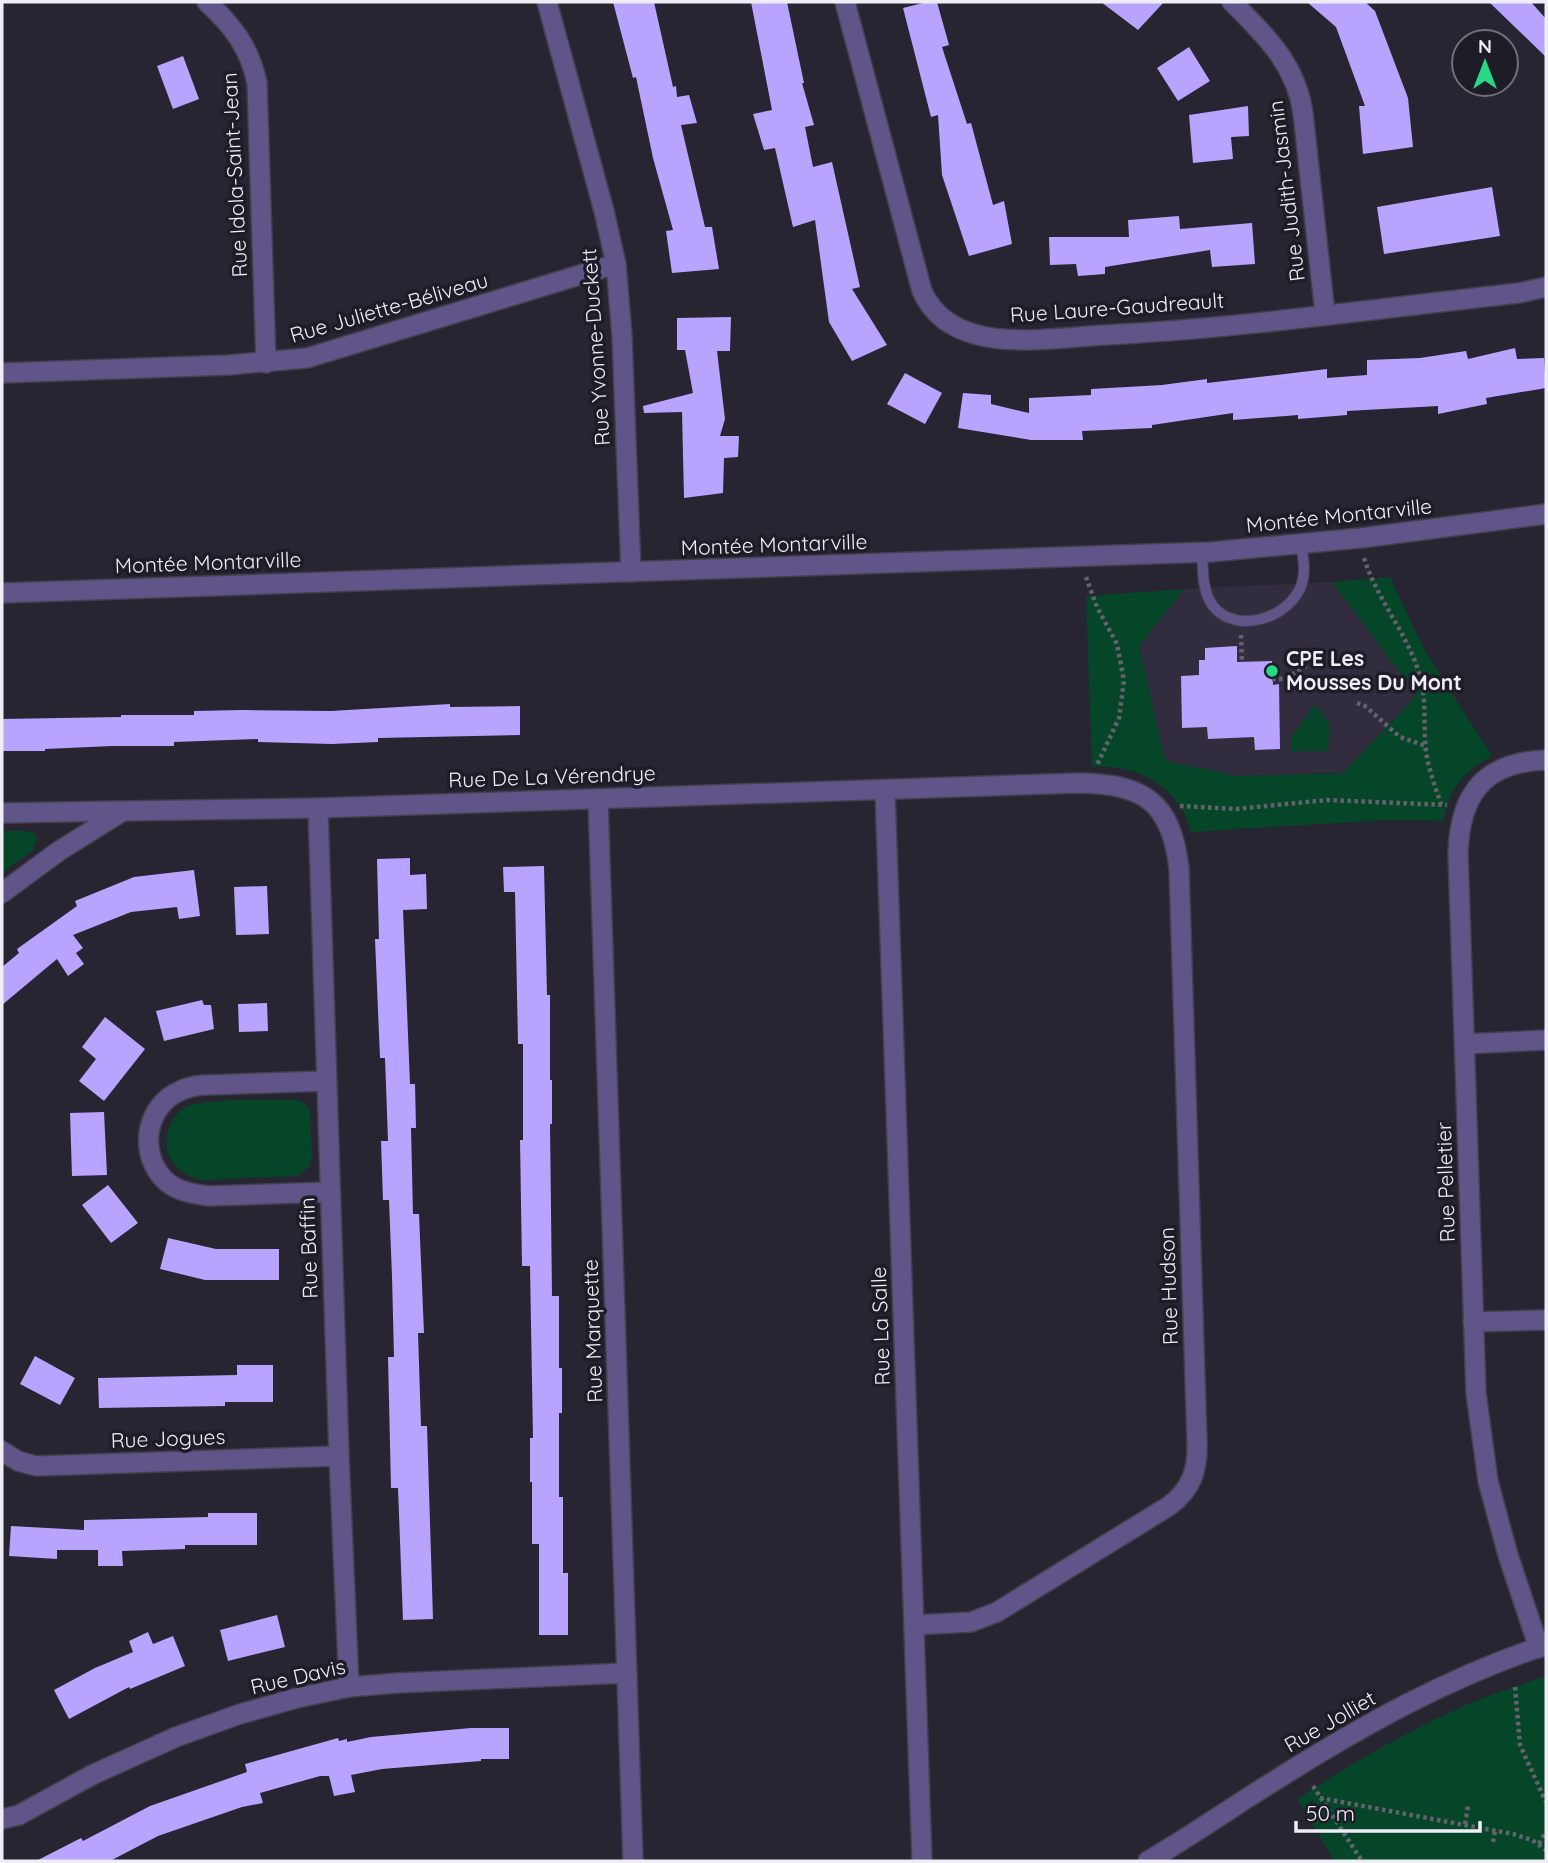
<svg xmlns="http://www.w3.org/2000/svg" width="1548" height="1863" viewBox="0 0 1548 1863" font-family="Quicksand,sans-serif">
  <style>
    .built { fill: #312d3f }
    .green { fill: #064628 }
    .building { fill: #b8a4fe }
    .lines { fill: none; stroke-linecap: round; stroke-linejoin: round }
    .service-casing { stroke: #43414d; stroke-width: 12 }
    .minor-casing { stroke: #43414d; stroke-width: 22 }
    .tertiary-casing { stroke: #43414d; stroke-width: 22 }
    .path { stroke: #64636d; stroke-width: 4.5; stroke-dasharray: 3.5 3.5; stroke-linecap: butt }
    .service { stroke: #605489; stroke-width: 10 }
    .minor { stroke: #605489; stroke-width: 19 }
    .tertiary { stroke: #605489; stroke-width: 19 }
    .poi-dot { fill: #28d885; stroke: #1e1c27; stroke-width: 2.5 }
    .labels { text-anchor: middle; stroke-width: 7; stroke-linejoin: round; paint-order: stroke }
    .street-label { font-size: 21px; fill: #efeef6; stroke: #1e1c27 }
    .poi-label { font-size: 21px; font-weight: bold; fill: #efeef6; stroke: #1e1c27; text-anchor: start }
  </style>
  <rect width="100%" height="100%" fill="#272531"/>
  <polygon class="built" points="1332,582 1417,695 1344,773 1239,776 1164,761 1139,646 1184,589"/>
  <g class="green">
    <path d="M1390 577 1424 649 1492 756C1465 769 1448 791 1443 821L1386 820 1191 832C1181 787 1135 763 1092 767L1086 596 1184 589 1139 646 1165 761 1239 776 1343 773 1417 695 1332 582Z"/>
    <polygon points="1315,704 1330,724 1328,751 1290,751 1291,738"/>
    <polygon points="2,831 28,831 36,835 37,839 32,851 2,872"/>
    <path d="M297 1100 305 1104 310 1111 312 1157 309 1167 298 1176 200 1180C185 1176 174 1168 168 1153 163 1136 171 1114 188 1106 204 1099 277 1099 297 1100Z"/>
    <path d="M1546 1676V1861H1335L1297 1799C1353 1763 1410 1729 1471 1703 1495 1693 1521 1685 1546 1676Z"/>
  </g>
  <g class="building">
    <polygon points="613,2 654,2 673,87 676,86 677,97 689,95 697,123 681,125 705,227 712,227 719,269 672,273 666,231 673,230 653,158 636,77 633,78"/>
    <polygon points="751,2 787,2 804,83 802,83 814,125 805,127 813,167 832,162 860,287 852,289 887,345 852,361 829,322 815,220 793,227 775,148 764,150 753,114 772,110"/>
    <polygon points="927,2 937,2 949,45 942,47 967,124 971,123 993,205 1004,201 1012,244 969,256 942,175 938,115 931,117 903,8"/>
    <polygon points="1101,2 1164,2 1138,30"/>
    <polygon points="1307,2 1365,2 1375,11 1408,98 1413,147 1363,154 1359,106 1365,106 1336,27"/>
    <polygon points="1489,2 1531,2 1546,19 1546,57"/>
    <polygon points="1189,47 1210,81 1178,101 1157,68"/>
    <polygon points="183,56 199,99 173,109 157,66"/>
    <polygon points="1248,106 1249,136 1231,137 1233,159 1193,163 1189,115"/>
    <polygon points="1492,187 1500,236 1384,254 1377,207"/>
    <polygon points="1179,216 1180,229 1252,223 1255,264 1212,267 1210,250 1105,267 1105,274 1078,276 1076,264 1050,265 1049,237 1129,237 1128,220"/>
    <polygon points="731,317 730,351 717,351 725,419 720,436 739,436 738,457 724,458 723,493 684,498 682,412 644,413 643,406 693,393 685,350 677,350 677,318"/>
    <polygon points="1515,348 1517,359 1544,358 1546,388 1486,398 1487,404 1438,414 1438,406 1347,411 1347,415 1298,419 1298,415 1233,420 1233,413 1152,425 1152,428 1082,431 1083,440 1031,440 958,428 963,393 991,395 991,404 1029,413 1029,398 1091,395 1091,389 1162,385 1207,379 1207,383 1327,369 1327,378 1367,375 1367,360 1420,358 1466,351 1468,359"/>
    <polygon points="905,373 942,393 925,424 887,404"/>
    <polygon points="1237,646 1237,662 1272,661 1273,685 1279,684 1280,749 1255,750 1254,737 1208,739 1207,727 1182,728 1181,676 1199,675 1199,660 1205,660 1205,648"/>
    <polygon points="450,704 450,707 520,706 520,735 378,738 378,742 332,744 258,742 258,739 174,742 174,746 112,746 45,749 45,751 2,751 2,719 121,717 121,715 194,715 194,711 243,710 331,711"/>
    <polygon points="410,858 410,875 426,874 427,909 403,910 410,1084 415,1084 416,1128 411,1128 413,1214 419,1214 424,1333 418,1333 421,1426 427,1426 433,1619 403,1620 398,1488 391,1488 388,1357 394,1357 392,1276 389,1200 383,1200 381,1141 388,1141 385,1058 380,1058 375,939 379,939 377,859"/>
    <polygon points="544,866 547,995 550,995 550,1080 552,1080 552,1124 550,1124 552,1296 559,1296 559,1368 562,1368 562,1413 559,1413 559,1497 563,1497 563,1573 568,1573 568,1635 539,1635 539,1544 532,1544 532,1482 530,1482 530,1438 533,1438 530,1266 522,1266 520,1140 523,1140 523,1044 518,1044 515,892 504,892 503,867"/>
    <polygon points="194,870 200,916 179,919 177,907 131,912 73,935 83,948 76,953 84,964 68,976 57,959 2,1005 2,967 19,953 17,949 77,906 75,901 134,877"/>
    <polygon points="267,886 269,934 236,935 234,887"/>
    <polygon points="202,1000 204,1005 211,1005 214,1029 164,1041 156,1011"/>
    <polygon points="267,1003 268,1031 239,1032 238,1004"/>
    <polygon points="105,1017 145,1049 104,1101 79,1081 96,1059 82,1047"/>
    <polygon points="104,1112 107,1175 72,1176 70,1113"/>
    <polygon points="108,1185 138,1223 111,1243 82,1205"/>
    <polygon points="168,1238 216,1249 279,1249 279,1280 205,1280 160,1269"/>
    <polygon points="35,1356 75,1378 60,1405 20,1384"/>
    <polygon points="237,1365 273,1365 273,1402 225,1402 225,1406 99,1408 98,1378 237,1375"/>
    <polygon points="208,1513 257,1513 257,1545 185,1545 185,1549 122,1551 123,1566 98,1566 98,1550 57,1550 57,1559 9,1556 11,1526 84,1530 84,1520 208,1517"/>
    <polygon points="277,1615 285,1647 228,1661 220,1630"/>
    <polygon points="148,1632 153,1644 173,1636 185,1666 130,1689 129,1687 69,1719 54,1690 95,1668 133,1652 129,1641"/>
    <polygon points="471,1728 509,1728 509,1759 481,1759 481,1761 382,1769 351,1775 355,1792 334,1796 329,1776 320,1776 260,1793 263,1803 242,1807 158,1836 110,1861 36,1861 81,1838 83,1841 150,1806 247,1772 245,1764 338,1738 339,1741 347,1739 347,1742 371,1737"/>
  </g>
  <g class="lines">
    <defs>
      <path id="service" d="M1202 553C1203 569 1202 592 1213 606 1237 636 1292 617 1302 583 1306 570 1303 557 1301 545"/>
      <g id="minor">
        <path d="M207 2C232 25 250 48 257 83L266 363"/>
        <polyline points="547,2 604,211 616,264 622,336 631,572"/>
        <path d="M845 2 922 291C933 315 953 329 978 335 1015 345 1067 337 1105 335 1243 328 1381 308 1519 293L1546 287"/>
        <path d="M1232 2C1265 35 1296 64 1303 113L1325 314"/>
        <polyline points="2,373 229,365 307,358 616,264"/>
        <polyline points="885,790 922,1861"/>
        <polyline points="598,799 633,1861"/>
        <polyline points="318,808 339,1456 349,1687"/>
        <polyline points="2,813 120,811"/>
        <path d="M2 893 59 851 123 811 318 808 1080 783C1144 784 1171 802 1179 868L1197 1442C1198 1469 1192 1489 1169 1506L997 1612 971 1622 914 1625"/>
        <polyline points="1465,1044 1546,1040"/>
        <path d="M326 1081C296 1082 266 1083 235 1084 218 1085 198 1083 182 1090 144 1105 137 1157 168 1183 180 1192 194 1194 209 1196L330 1192"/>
        <polyline points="1473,1322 1546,1320"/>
        <polyline points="2,1451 18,1461 36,1466 339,1456"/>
        <path d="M1539 1648 1508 1555 1488 1481 1476 1393 1458 853C1460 794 1484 762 1546 760"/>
        <polyline points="2,1819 19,1815 92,1775 176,1737 240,1714 297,1698 349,1687 397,1683 627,1673"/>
        <path d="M1148 1861C1193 1835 1235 1805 1279 1778 1363 1725 1451 1676 1546 1645"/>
      </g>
      <polyline id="tertiary" points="2,593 1211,552 1361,538 1546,514"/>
    </defs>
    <use href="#service" class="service-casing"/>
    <use href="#minor" class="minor-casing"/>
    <use href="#tertiary" class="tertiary-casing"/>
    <g class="path">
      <path d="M1364 558C1377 600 1408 634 1420 676 1427 701 1423 727 1426 752 1429 770 1435 787 1441 804"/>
      <polyline points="1086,577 1097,607 1117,644 1124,681 1119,718 1097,765"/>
      <polyline points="1241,635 1242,662"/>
      <polyline points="1272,679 1285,679 1322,656"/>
      <polyline points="1357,703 1365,706 1400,737 1426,746"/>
      <polyline points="1180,806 1236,809 1327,800 1447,805"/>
      <polyline points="1515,1687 1520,1745 1546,1802"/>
      <polyline points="1313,1786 1362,1861"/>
      <polyline points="1320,1798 1513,1834 1532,1840 1546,1850"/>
      <polyline points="1465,1824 1468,1806"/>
      <polyline points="1493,1842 1495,1831"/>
      <polyline points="1539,1844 1546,1832"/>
    </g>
    <use href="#service" class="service"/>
    <use href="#minor" class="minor"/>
    <use href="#tertiary" class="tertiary"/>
  </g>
  <circle class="poi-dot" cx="1272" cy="671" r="7"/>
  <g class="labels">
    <g class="street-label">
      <text transform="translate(235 175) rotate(-93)" y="7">Rue Idola-Saint-Jean</text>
      <text transform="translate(1287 191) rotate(-97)" y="7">Rue Judith-Jasmin</text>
      <text transform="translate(389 308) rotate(-16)" y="7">Rue Juliette-Béliveau</text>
      <text transform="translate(1117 308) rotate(-4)" y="7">Rue Laure-Gaudreault</text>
      <text transform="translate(596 347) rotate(-94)" y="7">Rue Yvonne-Duckett</text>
      <text transform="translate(1339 516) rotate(-6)" y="7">Montée Montarville</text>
      <text transform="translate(774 545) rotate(-2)" y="7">Montée Montarville</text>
      <text transform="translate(208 563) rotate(-2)" y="7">Montée Montarville</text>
      <text transform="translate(552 777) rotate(-2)" y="7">Rue De La Vérendrye</text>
      <text transform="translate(1446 1182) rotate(-92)" y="7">Rue Pelletier</text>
      <text transform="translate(309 1248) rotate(-92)" y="7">Rue Baffin</text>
      <text transform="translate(1169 1286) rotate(-92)" y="7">Rue Hudson</text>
      <text transform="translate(881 1326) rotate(-92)" y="7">Rue La Salle</text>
      <text transform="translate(593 1331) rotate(-92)" y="7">Rue Marquette</text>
      <text transform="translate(168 1439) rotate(-2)" y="7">Rue Jogues</text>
      <text transform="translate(298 1677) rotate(-13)" y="7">Rue Davis</text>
      <text transform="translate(1330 1722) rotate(-30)" y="7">Rue Jolliet</text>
    </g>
    <g class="poi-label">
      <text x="1286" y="666">CPE Les<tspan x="1286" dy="24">Mousses Du Mont</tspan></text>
    </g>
  </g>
  <rect width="1548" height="1863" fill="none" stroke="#efeef6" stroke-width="7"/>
  <g transform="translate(1485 63)"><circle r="33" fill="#1e1c27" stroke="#72707a" stroke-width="2"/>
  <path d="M0-5L12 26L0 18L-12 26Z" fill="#28d885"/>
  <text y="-10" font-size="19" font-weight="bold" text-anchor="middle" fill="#efeef6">N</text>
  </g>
  <path d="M1296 1821v10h184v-10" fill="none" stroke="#efeef6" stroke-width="3.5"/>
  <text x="1306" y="1821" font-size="21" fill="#efeef6" stroke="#1e1c27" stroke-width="5" paint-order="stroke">50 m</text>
</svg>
